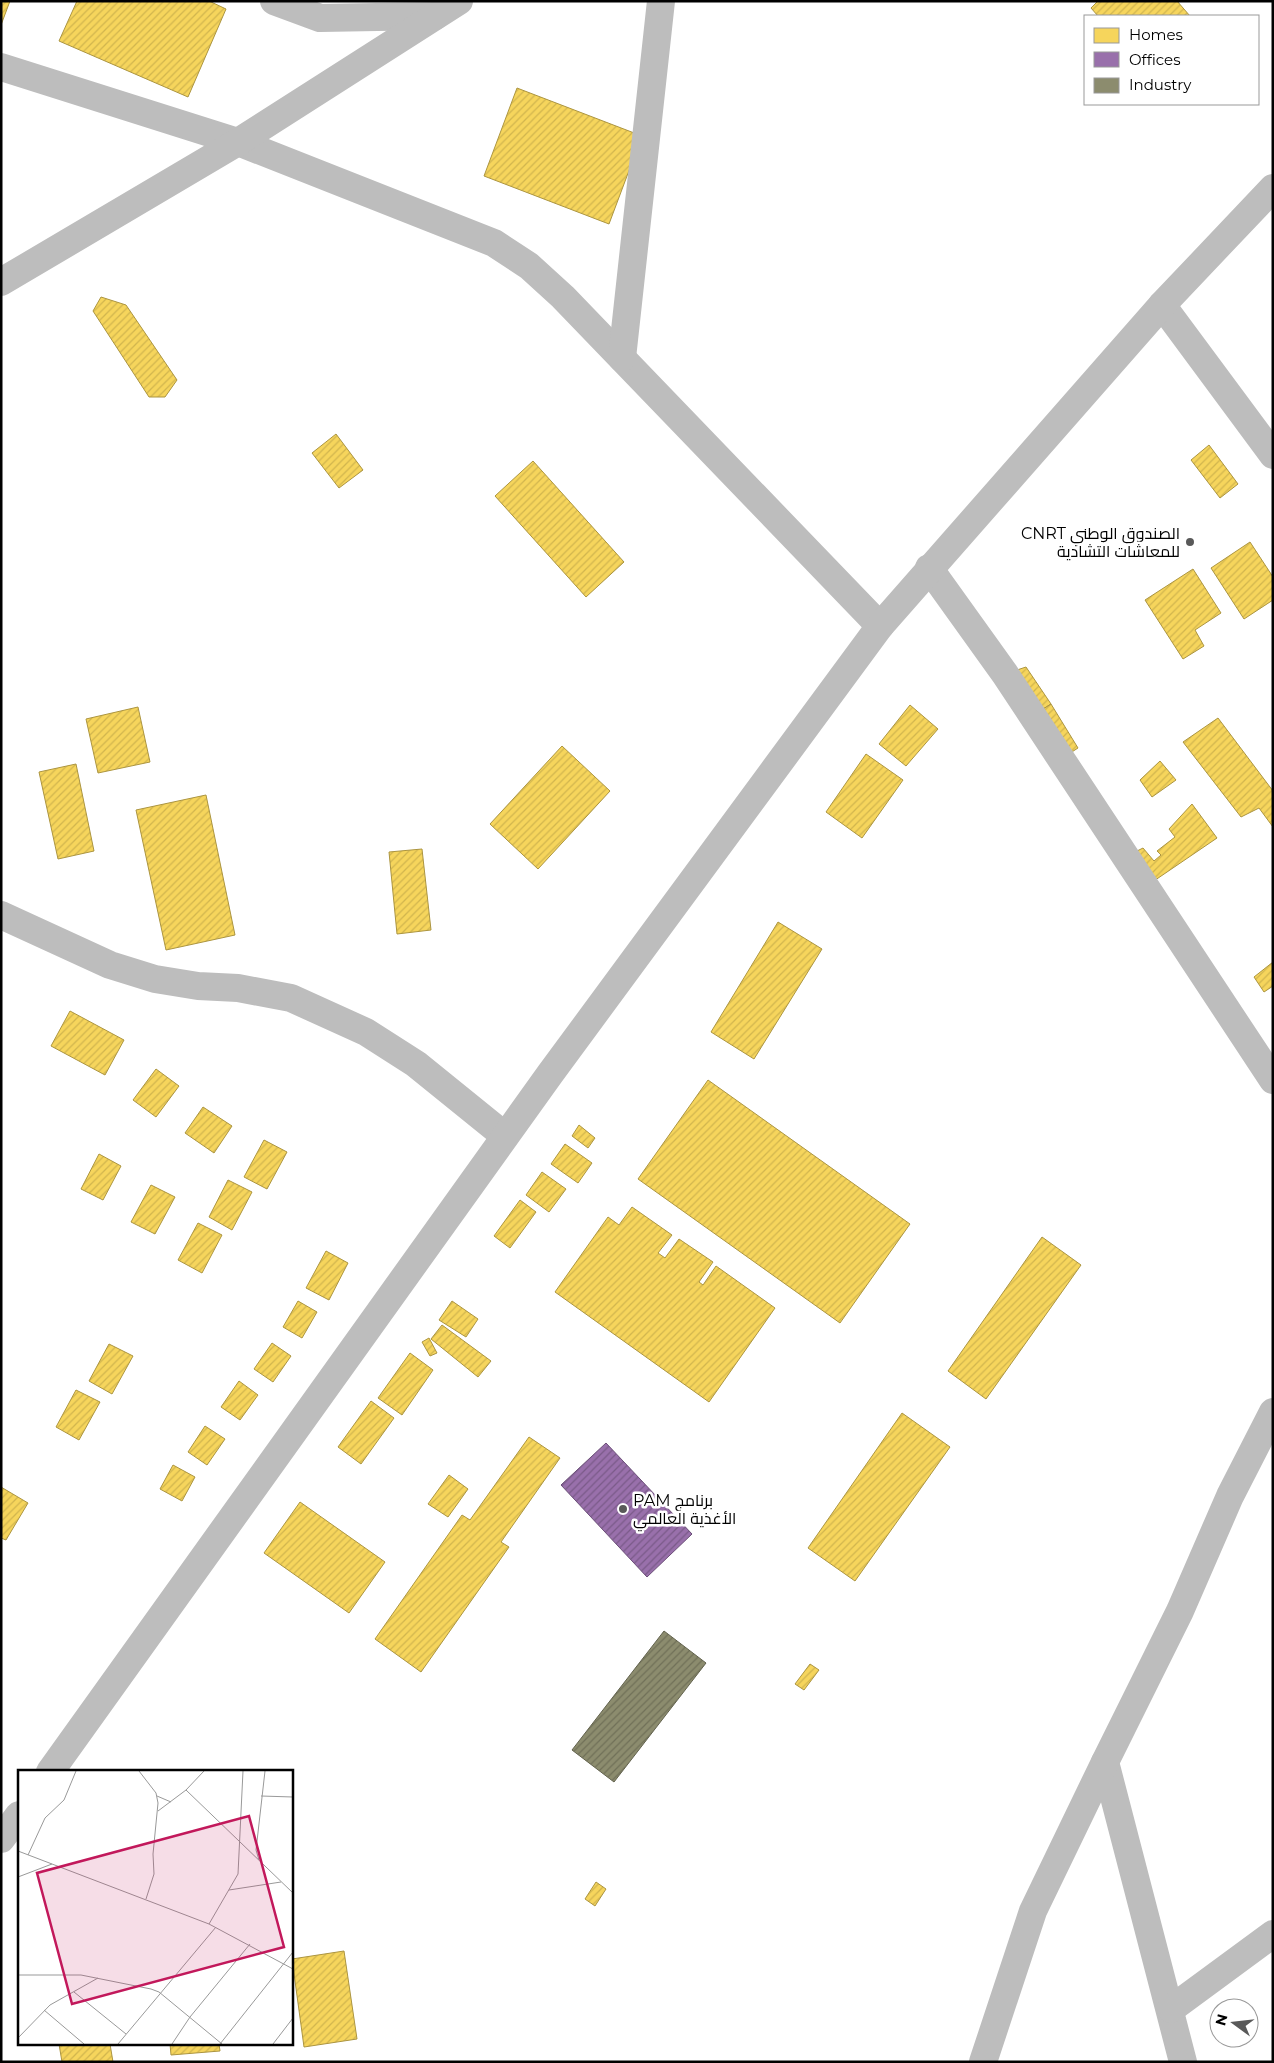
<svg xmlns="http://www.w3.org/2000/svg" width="1274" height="2063" viewBox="0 0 1274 2063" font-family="Montserrat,Cairo,sans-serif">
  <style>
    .homes { fill: url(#homes-hatch); stroke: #ac9540 }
    .offices { fill: url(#offices-hatch); stroke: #6b4e78 }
    .industry { fill: url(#industry-hatch); stroke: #62624d }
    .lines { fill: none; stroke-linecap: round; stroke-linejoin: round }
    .street { stroke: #bdbdbd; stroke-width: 28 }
    .highway { stroke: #bdbdbd; stroke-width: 28 }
    .poi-dot { fill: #595959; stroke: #fff; stroke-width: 2 }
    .labels { text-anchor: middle; stroke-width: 5; stroke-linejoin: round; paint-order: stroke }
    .poi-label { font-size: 16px; fill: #000; stroke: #fff; text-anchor: end }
    .inset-road { fill: none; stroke: #999; stroke-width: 1 }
    .view { fill: #c2185b; fill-opacity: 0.15; stroke: #c2185b; stroke-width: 2.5 }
    .inset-edge { fill: none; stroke: #000; stroke-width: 2.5 }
  </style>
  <defs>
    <pattern id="homes-hatch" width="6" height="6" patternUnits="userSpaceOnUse" patternTransform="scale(1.25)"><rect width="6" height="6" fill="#f6d55c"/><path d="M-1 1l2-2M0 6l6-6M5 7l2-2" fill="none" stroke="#d1b54e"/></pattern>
    <pattern id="offices-hatch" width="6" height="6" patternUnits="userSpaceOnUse" patternTransform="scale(1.25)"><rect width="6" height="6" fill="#9970ab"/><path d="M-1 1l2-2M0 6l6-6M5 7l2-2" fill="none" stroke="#7a5a89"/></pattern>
    <pattern id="industry-hatch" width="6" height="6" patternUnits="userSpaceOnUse" patternTransform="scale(1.25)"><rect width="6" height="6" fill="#8c8c6e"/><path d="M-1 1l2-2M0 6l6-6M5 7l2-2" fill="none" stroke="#707058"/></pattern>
  </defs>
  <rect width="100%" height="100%" fill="#fff"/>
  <g class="homes">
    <polygon points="1,1 10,1 1,25"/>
    <polygon points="77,1 209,1 226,9 188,97 59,41"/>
    <polygon points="1098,1 1177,1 1190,16 1098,16 1091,8"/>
    <polygon points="517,88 642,136 609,224 484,176"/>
    <polygon points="101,297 126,305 177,380 165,397 149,397 93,311"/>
    <polygon points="336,434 363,470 339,488 312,453"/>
    <polygon points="1209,445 1238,484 1220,498 1191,460"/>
    <polygon points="533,461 624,562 586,597 495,496"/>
    <polygon points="1250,542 1273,577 1273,600 1244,619 1211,568"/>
    <polygon points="1193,569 1221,613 1195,630 1204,646 1183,659 1145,600"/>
    <polygon points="1026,667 1051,704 1032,716 1005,674"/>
    <polygon points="1051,704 1078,748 1061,759 1032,716"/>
    <polygon points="910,705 938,729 906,766 879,744"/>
    <polygon points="138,707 150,762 98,773 86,719"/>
    <polygon points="1218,718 1273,791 1273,827 1259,808 1241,817 1183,742"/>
    <polygon points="562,746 610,791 538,869 490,824"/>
    <polygon points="866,754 903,780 862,838 826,812"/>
    <polygon points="1160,761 1176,780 1152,797 1140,780"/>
    <polygon points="76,764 94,851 58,859 39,772"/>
    <polygon points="206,795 235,935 166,950 136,810"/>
    <polygon points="1192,804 1217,838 1145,887 1125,857 1143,848 1154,861 1161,855 1157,851 1175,837 1169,829"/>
    <polygon points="422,849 431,930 397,934 389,852"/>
    <polygon points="778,922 822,949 754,1059 711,1032"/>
    <polygon points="1273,962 1273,986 1264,992 1254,977"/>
    <polygon points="70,1011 124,1040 105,1075 51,1046"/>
    <polygon points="156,1069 179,1086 156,1117 133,1100"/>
    <polygon points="708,1080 910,1224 840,1323 638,1179"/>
    <polygon points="203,1107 232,1126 214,1153 185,1133"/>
    <polygon points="579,1125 595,1138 588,1148 572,1136"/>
    <polygon points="264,1140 287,1152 267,1189 244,1177"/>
    <polygon points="565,1144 592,1163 578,1183 551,1164"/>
    <polygon points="99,1154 121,1166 103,1200 81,1189"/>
    <polygon points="542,1172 566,1189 549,1212 526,1195"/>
    <polygon points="228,1180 252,1192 232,1230 209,1217"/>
    <polygon points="151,1185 175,1197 155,1234 131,1222"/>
    <polygon points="520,1200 536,1212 510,1248 494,1236"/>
    <polygon points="632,1207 672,1235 658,1253 665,1258 679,1239 713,1262 699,1282 703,1285 716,1266 775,1308 709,1402 555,1292 608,1217 619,1225"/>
    <polygon points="198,1223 222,1235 202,1273 178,1260"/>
    <polygon points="1042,1237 1081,1265 986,1399 948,1371"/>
    <polygon points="326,1251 348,1263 329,1300 306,1288"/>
    <polygon points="298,1301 317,1312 302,1338 283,1327"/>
    <polygon points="452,1301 478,1319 466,1337 439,1320"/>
    <polygon points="442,1325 491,1361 478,1377 431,1339"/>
    <polygon points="429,1338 437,1353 430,1356 422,1342"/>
    <polygon points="272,1343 291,1356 273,1382 254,1369"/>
    <polygon points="109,1344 133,1356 112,1394 89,1381"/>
    <polygon points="410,1353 433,1370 402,1415 378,1398"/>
    <polygon points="239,1381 258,1395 240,1420 221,1407"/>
    <polygon points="76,1390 100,1402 79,1440 56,1427"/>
    <polygon points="371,1401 394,1418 361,1464 338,1447"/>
    <polygon points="902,1413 950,1447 855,1581 808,1548"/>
    <polygon points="205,1426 225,1439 207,1465 188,1452"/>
    <polygon points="529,1437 560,1458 501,1542 509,1547 421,1672 375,1639 462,1515 470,1520"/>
    <polygon points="173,1465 195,1477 182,1501 160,1489"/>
    <polygon points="449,1475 468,1489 448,1517 428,1504"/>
    <polygon points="1,1487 28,1503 6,1540 1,1538"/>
    <polygon points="300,1502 385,1562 349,1613 264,1553"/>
    <polygon points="810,1664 819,1670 804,1690 795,1684"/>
    <polygon points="596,1882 606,1889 595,1906 585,1899"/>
    <polygon points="344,1951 357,2039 304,2047 292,1959"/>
    <polygon points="59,2044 110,2044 113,2062 62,2062"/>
    <polygon points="170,2044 219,2044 220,2051 171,2055"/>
  </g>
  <polygon class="offices" points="606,1443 692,1534 647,1577 561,1485"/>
  <polygon class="industry" points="664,1631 706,1663 614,1782 572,1750"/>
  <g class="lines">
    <g class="street">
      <polyline points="274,1 320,18 435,16"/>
      <polyline points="1,67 238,142 494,243 529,266 563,297 880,626"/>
      <polyline points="1,282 238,142 459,1"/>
      <polyline points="1162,305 1273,455"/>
      <polyline points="622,358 661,1"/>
      <polyline points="929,568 1005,674 1273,1080"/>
      <polyline points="1,915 110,965 155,979 198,986 238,988 291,998 366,1032 416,1064 505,1136"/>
      <polyline points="1105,1762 1183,2062"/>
      <polyline points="1171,2009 1273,1934"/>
      <polyline points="983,2062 1033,1911 1105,1762 1180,1611 1230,1496 1273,1412"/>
    </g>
    <g class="highway">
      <polyline points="50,1772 550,1074 880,626 1162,305 1273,188"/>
      <polyline points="1,1839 19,1815"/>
    </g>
  </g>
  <g class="poi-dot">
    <circle cx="1190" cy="542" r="5"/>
    <circle cx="623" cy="1509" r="5"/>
  </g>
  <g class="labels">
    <g class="poi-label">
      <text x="1180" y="539">CNRT الصندوق الوطني<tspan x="1180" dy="18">للمعاشات التشادية</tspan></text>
      <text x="633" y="1506" text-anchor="start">PAM برنامج<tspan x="633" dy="18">الأغذية العالمي</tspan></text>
    </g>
  </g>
  <g transform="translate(18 1770)">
    <rect width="275" height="275" fill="#fff"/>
    <path class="inset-road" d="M121 1 138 23 140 33 135 84 136 104 128 129M168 20 275 123M139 26 153 32M243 26 275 27M140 41 168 20 186 1M0 81 191 154 275 199M10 85 27 48 46 30 58 1M241 90 238 80 247 1M0 107 34 94M211 120 263 112M191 154 220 104 225 1M0 205H63L133 219 141 222 204 274M56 222 108 264M26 240 66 274M0 268 32 235 80 208M100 274 198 157M154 274 172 247 232 174M202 274 275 182M255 274 275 248"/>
    <path class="view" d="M231 46 266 177 54 234 19 103Z"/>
    <rect width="275" height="275" class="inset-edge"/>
  </g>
  <rect width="1274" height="2063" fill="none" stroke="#000000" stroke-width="5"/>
  <rect x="1084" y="15" width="175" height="90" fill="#ffffff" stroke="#999999"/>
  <rect x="1094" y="28" width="25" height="15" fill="#f6d55c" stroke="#999999"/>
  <text x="1129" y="40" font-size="15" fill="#000000">Homes</text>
  <rect x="1094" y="52" width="25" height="15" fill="#9970ab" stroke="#999999"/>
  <text x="1129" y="65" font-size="15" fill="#000000">Offices</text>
  <rect x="1094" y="78" width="25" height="15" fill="#8c8c6e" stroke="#999999"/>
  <text x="1129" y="90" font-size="15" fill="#000000">Industry</text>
  <g transform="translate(1234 2023) rotate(285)"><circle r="24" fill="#ffffff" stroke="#999999"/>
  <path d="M0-4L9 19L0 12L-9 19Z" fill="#595959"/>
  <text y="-8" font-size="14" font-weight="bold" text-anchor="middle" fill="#000000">N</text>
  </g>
</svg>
